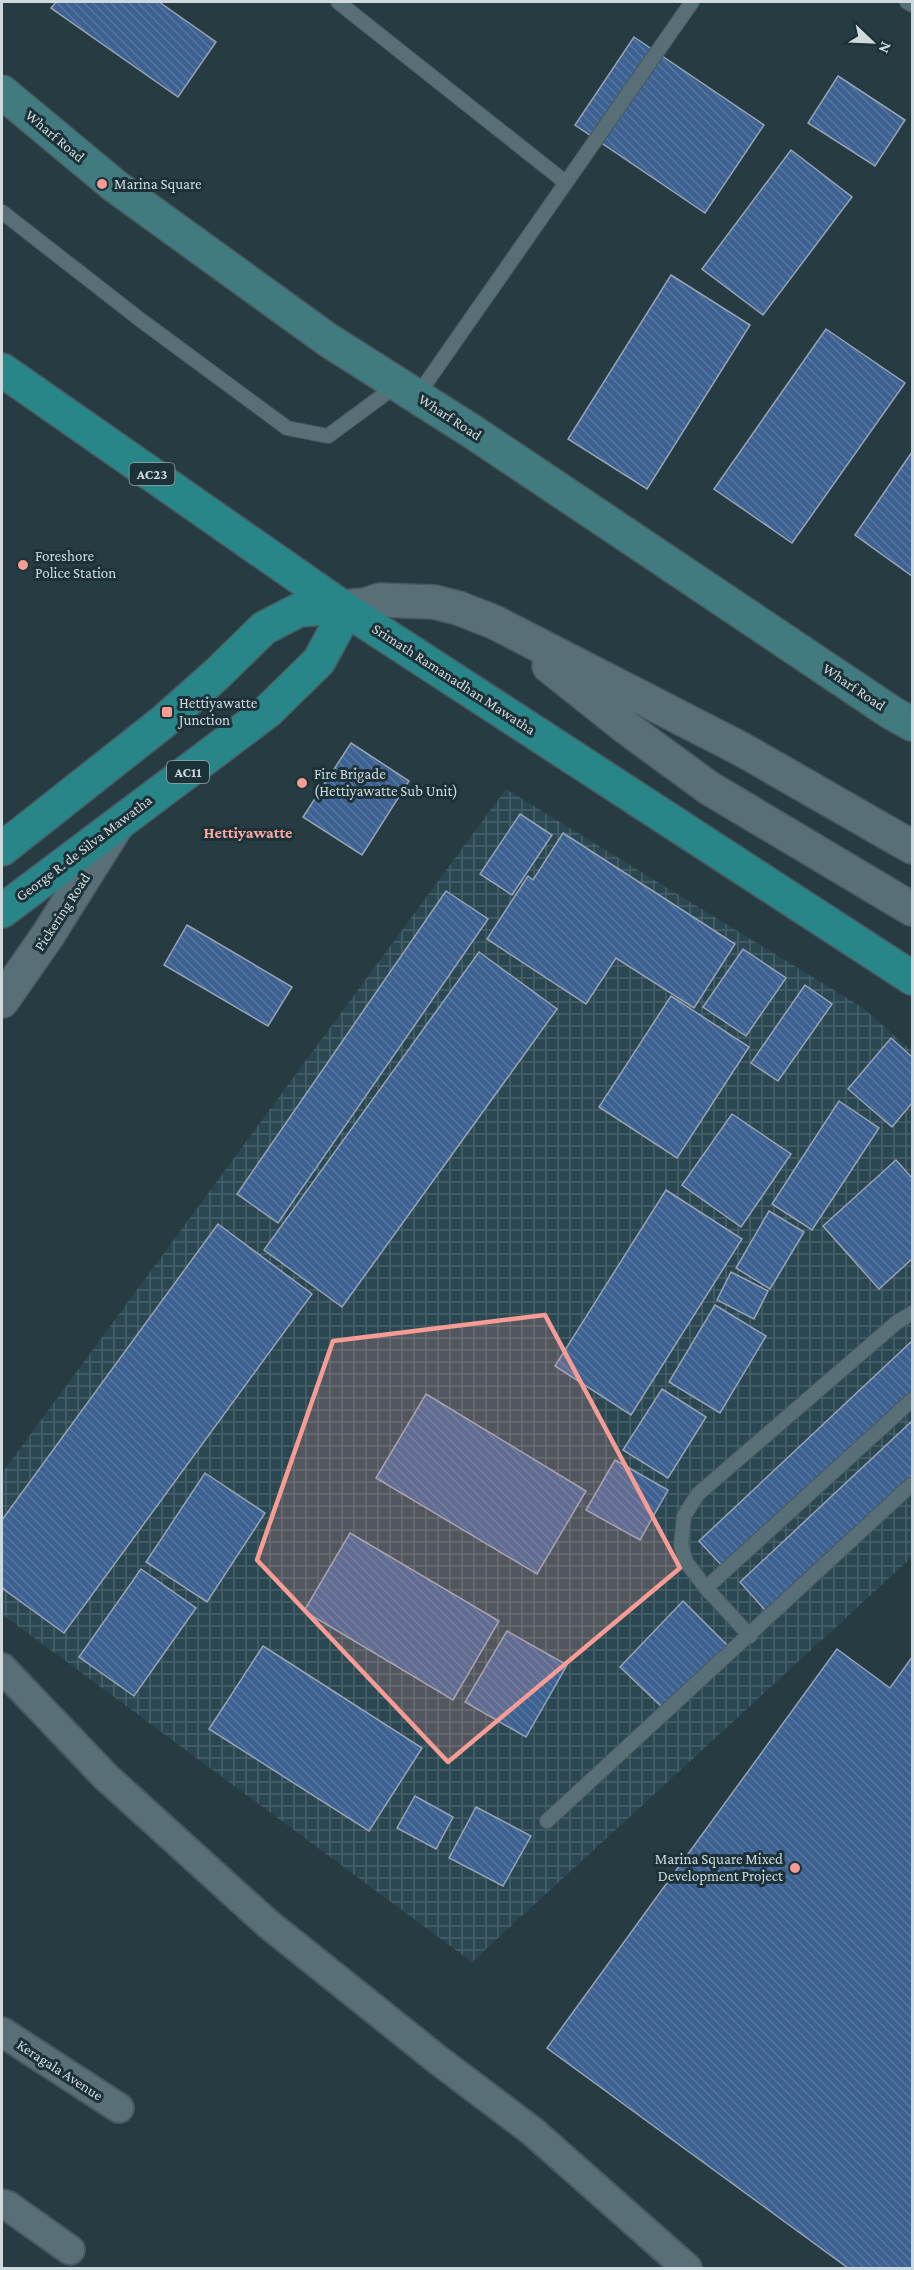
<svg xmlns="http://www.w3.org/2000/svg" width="914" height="2270" viewBox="0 0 914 2270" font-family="'Crimson Pro',serif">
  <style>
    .industrial { fill: url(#industrial-grid) }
    .building { fill: url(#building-back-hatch); stroke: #97a4b6; stroke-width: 1.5 }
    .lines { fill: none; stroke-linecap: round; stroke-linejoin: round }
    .service-casing { stroke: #48595f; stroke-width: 16 }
    .minor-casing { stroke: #48595f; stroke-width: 32 }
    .tertiary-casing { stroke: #48595f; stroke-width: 36 }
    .secondary-casing { stroke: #48595f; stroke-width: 36 }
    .primary-casing { stroke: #48595f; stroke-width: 36 }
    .service { stroke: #596f78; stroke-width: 14 }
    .minor { stroke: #596f78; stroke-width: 28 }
    .tertiary { stroke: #596f78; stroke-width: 33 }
    .secondary { stroke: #417b80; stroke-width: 33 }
    .primary { stroke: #298688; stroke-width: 33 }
    .marked { fill: #f59c94; fill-opacity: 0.2; stroke: #f59c94; stroke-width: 4.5; stroke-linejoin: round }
    .poi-dot { fill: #f59c94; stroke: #1d3138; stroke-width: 2 }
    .labels { text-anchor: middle; stroke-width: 6; stroke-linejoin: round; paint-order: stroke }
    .shield { fill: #1d3138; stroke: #99a7ac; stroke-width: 1.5 }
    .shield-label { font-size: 14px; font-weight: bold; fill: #cedade }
    .street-label { font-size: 15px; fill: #cedade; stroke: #1d3138 }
    .poi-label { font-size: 15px; fill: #cedade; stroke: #1d3138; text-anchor: start }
    .neighbourhood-label { font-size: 16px; font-weight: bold; fill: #fba8a0; stroke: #1d3138 }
  </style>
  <defs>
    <pattern id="industrial-grid" width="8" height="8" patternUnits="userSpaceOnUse" patternTransform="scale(1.5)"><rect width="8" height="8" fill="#2a4752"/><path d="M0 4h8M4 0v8" fill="none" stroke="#48616a"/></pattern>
    <pattern id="building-back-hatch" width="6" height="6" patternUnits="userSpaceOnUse" patternTransform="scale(1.5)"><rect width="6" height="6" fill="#3d6191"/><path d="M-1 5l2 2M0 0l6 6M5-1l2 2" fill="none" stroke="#5877a0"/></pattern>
  </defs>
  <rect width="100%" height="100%" fill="#273b43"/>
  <polygon class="industrial" points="506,789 863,1008 912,1051 912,1557 472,1962 2,1614 2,1473"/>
  <g class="building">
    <polygon points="56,2 159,2 216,42 178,97 51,8"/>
    <polygon points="634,37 764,125 705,213 575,125"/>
    <polygon points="838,76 905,120 875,166 808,123"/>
    <polygon points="791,150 852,197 763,315 702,269"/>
    <polygon points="671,275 750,325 647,489 568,439"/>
    <polygon points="826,329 905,383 792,543 714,489"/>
    <polygon points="912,452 912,576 855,535"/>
    <polygon points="351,743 409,781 362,855 303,817"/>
    <polygon points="520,814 552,835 512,895 480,874"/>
    <polygon points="563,833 735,944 694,1008 616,958 586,1004 487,939 528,876 533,880"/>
    <polygon points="446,891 488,919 278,1223 237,1194"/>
    <polygon points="187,925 292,987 268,1026 164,965"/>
    <polygon points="743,949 786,978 746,1036 703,1007"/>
    <polygon points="479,952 557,1009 342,1307 264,1250"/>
    <polygon points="805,985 832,1004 778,1081 751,1063"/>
    <polygon points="671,996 749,1047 677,1158 599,1107"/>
    <polygon points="891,1038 912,1057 912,1103 892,1127 848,1089"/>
    <polygon points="839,1101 879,1128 812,1230 772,1204"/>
    <polygon points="732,1114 791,1154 741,1227 682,1185"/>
    <polygon points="896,1160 912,1178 912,1259 879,1289 823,1226"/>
    <polygon points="666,1190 742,1239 631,1415 555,1366"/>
    <polygon points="769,1211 804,1232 770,1289 736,1268"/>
    <polygon points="218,1224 312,1294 64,1633 2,1588 2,1520"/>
    <polygon points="731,1272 768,1291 754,1319 717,1300"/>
    <polygon points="715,1305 766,1336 720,1413 669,1382"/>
    <polygon points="912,1341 912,1392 724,1568 699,1541"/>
    <polygon points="662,1389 706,1417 668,1478 623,1450"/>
    <polygon points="426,1394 586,1491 537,1574 376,1478"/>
    <polygon points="912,1421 912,1475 766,1611 740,1582"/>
    <polygon points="615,1460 668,1490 640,1540 586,1510"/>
    <polygon points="205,1473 265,1513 207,1602 146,1562"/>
    <polygon points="350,1533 499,1621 453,1700 304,1611"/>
    <polygon points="141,1569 196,1608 134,1696 79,1657"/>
    <polygon points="683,1601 727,1645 665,1710 620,1667"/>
    <polygon points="507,1631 567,1665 526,1737 465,1702"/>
    <polygon points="263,1646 422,1748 369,1831 209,1729"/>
    <polygon points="837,1649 890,1688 912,1657 912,2268 848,2268 547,2048"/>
    <polygon points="415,1796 453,1817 436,1849 397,1828"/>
    <polygon points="476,1807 531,1836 503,1886 449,1858"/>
  </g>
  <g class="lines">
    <defs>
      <g id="service">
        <polyline points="338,2 565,182"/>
        <polyline points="907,2 912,5"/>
        <polyline points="2,212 142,321 287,428 328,436 397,385"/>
        <polyline points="417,396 692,2"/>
        <polyline points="706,1588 912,1400"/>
        <polyline points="750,1636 706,1588 686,1562 681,1545 684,1516 698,1494 896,1323 912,1313"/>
        <polyline points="547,1821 912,1484"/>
      </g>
      <g id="minor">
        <polyline points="2,1668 106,1777 267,1923 438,2060 532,2131 687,2268"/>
        <polyline points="2,2032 119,2108"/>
        <polyline points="2,2204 8,2206 70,2250"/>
      </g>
      <g id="tertiary">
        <polyline points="342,607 365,605 380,600 434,602 458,608 494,622 743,750 912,847"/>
        <polyline points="549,666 627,728 709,788 912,909"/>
        <polyline points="2,1001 48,935 117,825"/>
      </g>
      <polyline id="secondary" points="2,92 115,186 328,340 473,432 892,713 912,724"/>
      <g id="primary">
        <polyline points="2,370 342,607 912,978"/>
        <polyline points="2,849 163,722 217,674 264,628 299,610 342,607"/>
        <polyline points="2,911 268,711 319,661 338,626 342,607"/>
      </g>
    </defs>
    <use href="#service" class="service-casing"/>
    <use href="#minor" class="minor-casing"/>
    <use href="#tertiary" class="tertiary-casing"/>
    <use href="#secondary" class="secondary-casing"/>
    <use href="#primary" class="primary-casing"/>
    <use href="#service" class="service"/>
    <use href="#minor" class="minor"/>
    <use href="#tertiary" class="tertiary"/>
    <use href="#secondary" class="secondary"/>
    <use href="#primary" class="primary"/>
  </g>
  <path class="marked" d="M545 1315 680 1568 448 1762 257 1560 333 1341Z"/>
  <g class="poi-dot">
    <circle cx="102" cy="184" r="6"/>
    <circle cx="23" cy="565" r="6"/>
    <rect x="161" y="706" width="12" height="12" rx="3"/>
    <circle cx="302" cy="783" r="6"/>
    <circle cx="795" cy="1868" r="6"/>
  </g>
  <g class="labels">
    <g class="shield">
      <rect x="129.5" y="463" width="45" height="22" rx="4.5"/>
      <rect x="167" y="761" width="42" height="22" rx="4.5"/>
    </g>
    <g class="shield-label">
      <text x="152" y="479">AC23</text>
      <text x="188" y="777">AC11</text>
    </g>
    <g class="street-label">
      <text transform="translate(55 136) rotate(40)" y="5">Wharf Road</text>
      <text transform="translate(450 417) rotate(33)" y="5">Wharf Road</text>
      <text transform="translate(454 679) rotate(33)" y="5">Srimath Ramanadhan Mawatha</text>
      <text transform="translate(854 687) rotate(34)" y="5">Wharf Road</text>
      <text transform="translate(84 848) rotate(-37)" y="5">George R. de Silva Mawatha</text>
      <text transform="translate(62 912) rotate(-57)" y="5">Pickering Road</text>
      <text transform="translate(60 2070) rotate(33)" y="5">Keragala Avenue</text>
    </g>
    <g class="poi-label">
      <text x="114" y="189">Marina Square</text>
      <text x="35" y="561">Foreshore<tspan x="35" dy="17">Police Station</tspan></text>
      <text x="179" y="708">Hettiyawatte<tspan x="179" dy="17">Junction</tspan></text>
      <text x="314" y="779">Fire Brigade<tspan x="314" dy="17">(Hettiyawatte Sub Unit)</tspan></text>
      <text x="783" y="1864" text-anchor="end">Marina Square Mixed<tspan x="783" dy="17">Development Project</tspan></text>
    </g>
    <g class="neighbourhood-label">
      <text x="248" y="838">Hettiyawatte</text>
    </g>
  </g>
  <rect width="914" height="2270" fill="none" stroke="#cedade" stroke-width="6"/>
  <g transform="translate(872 42) rotate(113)" stroke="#1d3138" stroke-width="4.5" paint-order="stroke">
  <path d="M0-4.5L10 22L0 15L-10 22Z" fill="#cedade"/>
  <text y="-9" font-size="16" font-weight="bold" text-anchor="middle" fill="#cedade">N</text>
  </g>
</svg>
